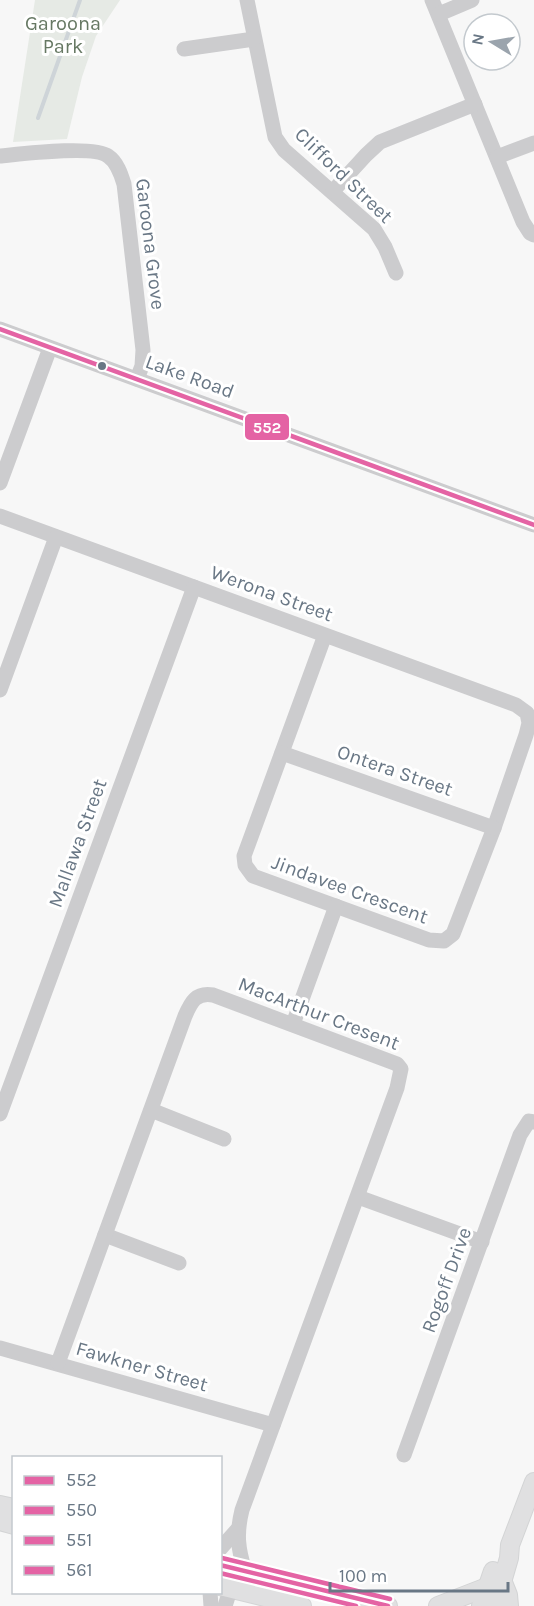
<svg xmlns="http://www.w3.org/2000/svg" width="534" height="1606" viewBox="0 0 534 1606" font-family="Karla,sans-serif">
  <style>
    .green { fill: #e6eae5 }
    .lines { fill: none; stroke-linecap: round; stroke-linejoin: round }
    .stream { stroke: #ced4d8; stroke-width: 4 }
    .major-casing { stroke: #d3d4d5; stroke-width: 20 }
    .minor { stroke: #ccccce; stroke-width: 15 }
    .major { stroke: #e0e0e1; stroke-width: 18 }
    .bus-1-casing { stroke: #fff; stroke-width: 9 }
    .bus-2-casing { stroke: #fff; stroke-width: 9 }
    .bus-3-casing { stroke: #fff; stroke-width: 9 }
    .bus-4-casing { stroke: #fff; stroke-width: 9 }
    .bus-1 { stroke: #e463a4; stroke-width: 4.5 }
    .bus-2 { stroke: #e463a4; stroke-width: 4.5 }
    .bus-3 { stroke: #e463a4; stroke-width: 4.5 }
    .bus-4 { stroke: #e463a4; stroke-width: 4.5 }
    .bus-dot { fill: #697785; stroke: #fff; stroke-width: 2 }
    .labels { text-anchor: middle; stroke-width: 6; stroke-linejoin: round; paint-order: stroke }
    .park-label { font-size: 20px; fill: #667863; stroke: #fff }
    .street-label { font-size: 20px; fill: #697785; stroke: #fff }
    .line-badge { stroke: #fff; stroke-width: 2 }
    .badge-label { font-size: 16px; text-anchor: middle; font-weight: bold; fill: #fff }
  </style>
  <rect width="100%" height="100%" fill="#f7f7f7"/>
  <polygon class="green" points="35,0 120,0 96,36 82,77 67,139 13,142"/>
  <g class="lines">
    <polyline class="stream" points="38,118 80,0"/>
    <defs>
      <g id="major">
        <polyline points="0,1505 14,1508"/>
        <polyline points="0,1521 14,1525"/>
        <polyline points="220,1565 388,1606"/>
        <polyline points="502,1580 508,1595 509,1606"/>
        <polyline points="220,1586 302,1606"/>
        <polyline points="438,1606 487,1587"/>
        <polyline points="481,1606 493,1571"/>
        <polyline points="495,1606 509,1558 510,1545 534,1482"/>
      </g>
    </defs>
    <use href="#major" class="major-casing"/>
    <g class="minor">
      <polyline points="247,0 275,137 284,150 374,229 385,247 396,273"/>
      <polyline points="432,0 523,222 530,233 534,235"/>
      <polyline points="439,14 472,0"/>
      <polyline points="184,49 254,39"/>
      <path d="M0 156C21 154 94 145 108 156 117 162 121 174 124 184L143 350 142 366 137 379"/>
      <polyline points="497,157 534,143"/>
      <polyline points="333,191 366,155 380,142 475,104"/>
      <polyline points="0,329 534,525"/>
      <polyline points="0,483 50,348"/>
      <polyline points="0,516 516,705 527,713 529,723 526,735 494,828 453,934 444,941 429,940 253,876 245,865 244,856 325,635"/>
      <polyline points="0,690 56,537"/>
      <polyline points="282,753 494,828"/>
      <polyline points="293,1024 336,906"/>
      <polyline points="151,1110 224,1139"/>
      <polyline points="0,1114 194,587"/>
      <polyline points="358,1197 482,1242"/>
      <polyline points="105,1235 179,1263"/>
      <polyline points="0,1348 273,1425"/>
      <path d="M58 1363 185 1016C191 1002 196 992 213 995L397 1064 401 1069 397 1088 242 1510C236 1534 238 1549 245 1571"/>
      <polyline points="404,1455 520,1135 529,1121 534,1122"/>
      <polyline points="220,1549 237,1530"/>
      <path d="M220 1575C235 1582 229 1593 225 1606"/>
      <polyline points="210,1592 211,1606"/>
    </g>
    <use href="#major" class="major"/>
    <defs>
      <polyline id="bus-1" points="0,329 534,525"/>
      <polyline id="bus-2" points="220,1565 388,1606"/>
      <polyline id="bus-3" points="220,1573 356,1606"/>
      <polyline id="bus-4" points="222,1558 390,1599"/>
    </defs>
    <use href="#bus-1" class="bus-1-casing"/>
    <use href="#bus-2" class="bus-2-casing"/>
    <use href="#bus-3" class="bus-3-casing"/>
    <use href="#bus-4" class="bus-4-casing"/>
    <use href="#bus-1" class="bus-1"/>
    <use href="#bus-2" class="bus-2"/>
    <use href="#bus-3" class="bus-3"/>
    <use href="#bus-4" class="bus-4"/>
  </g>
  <circle class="bus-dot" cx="102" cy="366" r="5"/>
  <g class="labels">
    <g class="park-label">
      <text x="63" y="30">Garoona<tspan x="63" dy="23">Park</tspan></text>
    </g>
    <g class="street-label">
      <text transform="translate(344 175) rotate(44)" y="7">Clifford Street</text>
      <text transform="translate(151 244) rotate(83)" y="7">Garoona Grove</text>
      <text transform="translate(190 376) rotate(20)" y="7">Lake Road</text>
      <text transform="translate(272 593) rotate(20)" y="7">Werona Street</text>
      <text transform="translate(395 770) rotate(19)" y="7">Ontera Street</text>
      <text transform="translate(77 843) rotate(-70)" y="7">Mallawa Street</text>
      <text transform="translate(350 889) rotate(20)" y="7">Jindavee Crescent</text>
      <text transform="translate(319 1013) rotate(21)" y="7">MacArthur Cresent</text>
      <text transform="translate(446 1280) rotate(-70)" y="7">Rogoff Drive</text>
      <text transform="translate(142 1366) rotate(16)" y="7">Fawkner Street</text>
    </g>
  </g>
  <rect class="line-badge" x="244" y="413" width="46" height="28" rx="6" fill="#e463a4"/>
  <g class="badge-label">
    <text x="267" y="433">552</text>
  </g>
  <rect x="12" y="1456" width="210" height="138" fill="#ffffff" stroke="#c3c9ce" stroke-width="1.5"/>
  <rect x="24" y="1476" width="30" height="9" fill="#e463a4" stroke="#c3c9ce" stroke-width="1.5"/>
  <text x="66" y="1486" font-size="18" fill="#697785">552</text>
  <rect x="24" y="1506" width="30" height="9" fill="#e463a4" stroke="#c3c9ce" stroke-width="1.5"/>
  <text x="66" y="1516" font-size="18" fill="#697785">550</text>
  <rect x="24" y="1536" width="30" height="9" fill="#e463a4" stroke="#c3c9ce" stroke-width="1.5"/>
  <text x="66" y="1546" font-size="18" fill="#697785">551</text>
  <rect x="24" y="1566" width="30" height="9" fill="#e463a4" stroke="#c3c9ce" stroke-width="1.5"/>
  <text x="66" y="1576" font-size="18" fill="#697785">561</text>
  <g transform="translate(492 42) rotate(281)"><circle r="28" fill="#ffffff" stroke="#c3c9ce" stroke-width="1.5"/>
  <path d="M0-4.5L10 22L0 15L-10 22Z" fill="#9ba4ad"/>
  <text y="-9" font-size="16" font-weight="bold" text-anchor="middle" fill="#697785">N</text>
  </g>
  <path d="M330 1582v9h178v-9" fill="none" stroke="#697785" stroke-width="3"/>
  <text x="339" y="1582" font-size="18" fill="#697785" stroke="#ffffff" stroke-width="4.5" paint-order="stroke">100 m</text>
</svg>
